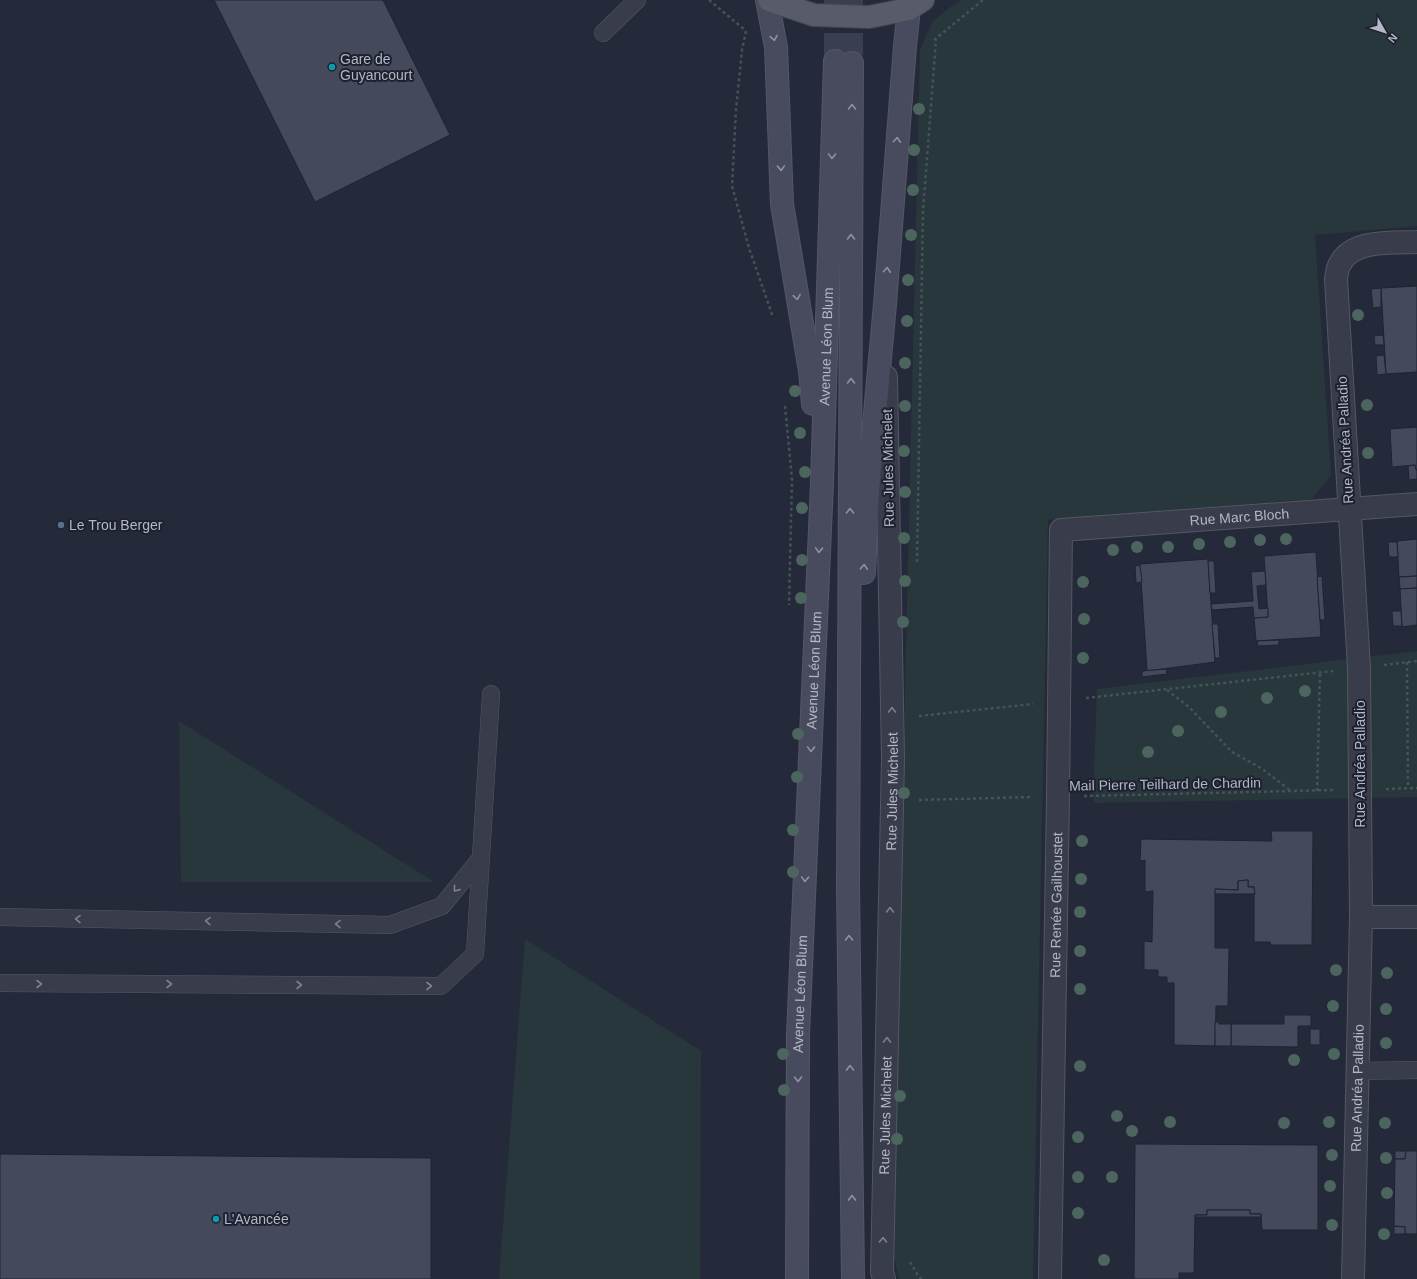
<svg xmlns="http://www.w3.org/2000/svg" width="1417" height="1279" viewBox="0 0 1417 1279" font-family="Helvetica,sans-serif">
  <style>
    .green { fill: #28373c }
    .building { fill: #44495c; stroke: #202331 }
    .lines { fill: none; stroke-linecap: round; stroke-linejoin: round }
    .secondary-tunnel { stroke: #3a3f4f; stroke-width: 22; stroke-dasharray: 22 11; stroke-linecap: butt }
    .lane-casing { stroke: #545765; stroke-width: 18 }
    .street-casing { stroke: #545765; stroke-width: 24 }
    .secondary-casing { stroke: #545765; stroke-width: 24 }
    .primary-casing { stroke: #424553; stroke-width: 24 }
    .path { stroke: #455258; stroke-width: 2.5; stroke-dasharray: 3 3; stroke-linecap: butt }
    .lane { stroke: #393c4a; stroke-width: 17 }
    .street { stroke: #393c4a; stroke-width: 22 }
    .secondary { stroke: #474b5d; stroke-width: 22 }
    .primary { stroke: #575b6a; stroke-width: 22 }
    .tree { fill: #4d655f }
    .oneway { stroke: #8e91a1 }
    .oneway2 { stroke: #7d808e }
    .culture-dot { fill: #0f9aa8; stroke: #1e212f; stroke-width: 1.5 }
    .service-dot { fill: #5c6f8a; stroke: #1e212f; stroke-width: 1.5 }
    .labels { text-anchor: middle; stroke-width: 4; stroke-linejoin: round; paint-order: stroke }
    .poi-label { font-size: 14px; fill: #b4b7c6; stroke: #1e212f; text-anchor: start }
    .street-label { font-size: 14px; fill: #b4b7c6; stroke: #1e212f }
  </style>
  <rect width="100%" height="100%" fill="#252a3a"/>
  <g class="green">
    <polygon points="962,0 1417,0 1417,226 1315,235 1331,475 1312,499 1048,520 1033,1279 899,1279 892,1249 920,50 933,21 949,8"/>
    <polygon points="1417,651 1417,797 1093,803 1097,689"/>
    <polygon points="179,721 434,882 181,882"/>
    <polygon points="525,939 701,1051 700,1279 499,1279"/>
  </g>
  <g class="building">
    <polygon points="214,0 383,0 450,135 315,202"/>
    <polygon points="1417,286 1417,372 1386,374 1381,288"/>
    <polygon points="1381,288 1381,307 1373,308 1371,289"/>
    <polygon points="1383,335 1384,345 1375,345 1374,336"/>
    <polygon points="1384,355 1386,374 1377,375 1376,356"/>
    <polygon points="1417,427 1417,470 1416,470 1415,465 1392,467 1390,429"/>
    <polygon points="1415,465 1416,470 1417,470 1417,479 1409,480 1408,466"/>
    <polygon points="1417,539 1417,576 1399,577 1397,541"/>
    <polygon points="1388,542 1397,542 1398,557 1389,557"/>
    <polygon points="1316,552 1321,637 1256,641 1254,618 1268,617 1264,556"/>
    <polygon points="1208,559 1215,662 1147,671 1140,564"/>
    <polygon points="1208,561 1214,561 1216,593 1210,593"/>
    <polygon points="1140,565 1142,582 1136,583 1135,566"/>
    <polygon points="1265,571 1266,585 1257,586 1259,609 1268,608 1268,617 1254,618 1253,607 1212,610 1211,604 1253,601 1251,572"/>
    <polygon points="1322,576 1325,620 1320,620 1317,577"/>
    <polygon points="1417,576 1417,588 1400,589 1399,577"/>
    <polygon points="1417,588 1417,625 1402,627 1400,589"/>
    <polygon points="1392,611 1401,611 1402,626 1393,626"/>
    <polygon points="1212,624 1218,624 1220,658 1215,658"/>
    <polygon points="1279,640 1279,645 1258,646 1257,641"/>
    <polygon points="1166,669 1167,674 1142,677 1142,671"/>
    <polygon points="1271,831 1313,831 1312,945 1271,945 1270,942 1254,942 1254,887 1248,887 1248,880 1238,881 1238,890 1215,889 1215,948 1229,948 1228,1006 1216,1006 1215,1046 1174,1045 1174,983 1167,983 1167,977 1158,977 1158,970 1144,970 1144,941 1152,942 1153,891 1145,892 1145,860 1140,861 1141,839 1272,841"/>
    <polygon points="1248,880 1248,887 1254,887 1255,894 1215,894 1215,889 1238,890 1238,881"/>
    <polygon points="1284,1015 1311,1015 1311,1026 1298,1026 1298,1047 1231,1046 1231,1024 1284,1024"/>
    <polygon points="1215,1022 1219,1022 1219,1024 1231,1024 1231,1046 1215,1046"/>
    <rect x="1310" y="1029" width="10" height="16"/>
    <polygon points="1135,1144 1318,1145 1318,1230 1262,1230 1261,1214 1250,1214 1250,1210 1207,1210 1207,1215 1195,1215 1194,1273 1179,1273 1179,1279 1134,1279"/>
    <polygon points="1395,1151 1406,1151 1405,1159 1395,1159"/>
    <polygon points="1406,1151 1417,1151 1417,1234 1405,1234 1405,1227 1394,1226 1395,1159 1405,1159"/>
    <polygon points="0,1154 431,1158 431,1279 0,1279"/>
    <polygon points="1207,1210 1250,1210 1250,1214 1261,1214 1261,1217 1195,1217 1195,1215 1207,1215"/>
    <polygon points="1394,1226 1405,1227 1405,1234 1394,1234"/>
  </g>
  <g class="lines">
    <g class="secondary-tunnel">
      <polyline points="835,0 835,61"/>
      <polyline points="852,0 852,63"/>
    </g>
    <defs>
      <g id="lane">
        <polyline points="603,33 637,0"/>
        <polyline points="0,917 390,925 442,906 481,858"/>
        <polyline points="0,983 441,986 475,954 491,694"/>
        <polyline points="1358,1071 1417,1070"/>
      </g>
      <g id="street">
        <polyline points="1361,917 1417,917"/>
        <path id="s1" d="M884 1279 882 1272 893 759 886 377"/>
        <path id="s2" d="M1050 1279 1058 796 1061 530 1417 504"/>
        <path id="s3" d="M1353 1279 1361 917 1359 668 1336 279C1337 274 1337 268 1340 264 1352 239 1393 243 1417 242"/>
      </g>
      <g id="secondary">
        <polyline points="767,0 776,47 782,204 810,371 813,404"/>
        <polyline points="852,63 848,886 853,1279"/>
        <polyline points="864,573 868,490 885,304 905,46 909,9"/>
        <path id="s4" d="M797 1279 798 1035 822 483 835 61"/>
      </g>
      <polyline id="primary" points="769,0 814,15 869,17 909,9 923,0"/>
    </defs>
    <use href="#lane" class="lane-casing"/>
    <use href="#street" class="street-casing"/>
    <use href="#secondary" class="secondary-casing"/>
    <use href="#primary" class="primary-casing"/>
    <g class="path">
      <polyline points="709,0 745,30"/>
      <polyline points="746,31 742,50 736,110 732,186 749,248 773,317"/>
      <polyline points="934,40 983,0"/>
      <polyline points="785,406 792,479 789,605"/>
      <polyline points="917,562 923,211 936,40"/>
      <polyline points="1407,662 1408,788"/>
      <polyline points="1384,665 1417,661"/>
      <polyline points="1167,690 1189,707 1232,752 1261,768 1291,791"/>
      <polyline points="1086,698 1333,671"/>
      <polyline points="919,716 1033,704"/>
      <polyline points="1386,789 1417,788"/>
      <polyline points="1317,791 1320,672"/>
      <polyline points="1084,796 1333,790"/>
      <polyline points="919,800 1032,797"/>
      <polyline points="910,1262 919,1277 922,1279"/>
    </g>
    <use href="#lane" class="lane"/>
    <use href="#street" class="street"/>
    <use href="#secondary" class="secondary"/>
    <use href="#primary" class="primary"/>
  </g>
  <g class="tree">
    <circle cx="919" cy="109" r="6"/>
    <circle cx="914" cy="150" r="6"/>
    <circle cx="913" cy="190" r="6"/>
    <circle cx="911" cy="235" r="6"/>
    <circle cx="908" cy="280" r="6"/>
    <circle cx="1358" cy="315" r="6"/>
    <circle cx="907" cy="321" r="6"/>
    <circle cx="905" cy="363" r="6"/>
    <circle cx="795" cy="391" r="6"/>
    <circle cx="1367" cy="405" r="6"/>
    <circle cx="905" cy="406" r="6"/>
    <circle cx="800" cy="433" r="6"/>
    <circle cx="904" cy="451" r="6"/>
    <circle cx="1368" cy="453" r="6"/>
    <circle cx="805" cy="472" r="6"/>
    <circle cx="905" cy="492" r="6"/>
    <circle cx="802" cy="508" r="6"/>
    <circle cx="904" cy="538" r="6"/>
    <circle cx="1286" cy="539" r="6"/>
    <circle cx="1260" cy="540" r="6"/>
    <circle cx="1230" cy="542" r="6"/>
    <circle cx="1199" cy="544" r="6"/>
    <circle cx="1137" cy="547" r="6"/>
    <circle cx="1168" cy="547" r="6"/>
    <circle cx="1113" cy="550" r="6"/>
    <circle cx="802" cy="560" r="6"/>
    <circle cx="905" cy="581" r="6"/>
    <circle cx="1083" cy="582" r="6"/>
    <circle cx="801" cy="598" r="6"/>
    <circle cx="1084" cy="619" r="6"/>
    <circle cx="903" cy="622" r="6"/>
    <circle cx="1083" cy="658" r="6"/>
    <circle cx="1305" cy="691" r="6"/>
    <circle cx="1267" cy="698" r="6"/>
    <circle cx="1221" cy="712" r="6"/>
    <circle cx="1178" cy="731" r="6"/>
    <circle cx="798" cy="734" r="6"/>
    <circle cx="1148" cy="752" r="6"/>
    <circle cx="797" cy="777" r="6"/>
    <circle cx="904" cy="793" r="6"/>
    <circle cx="793" cy="830" r="6"/>
    <circle cx="1082" cy="841" r="6"/>
    <circle cx="793" cy="872" r="6"/>
    <circle cx="1081" cy="879" r="6"/>
    <circle cx="1080" cy="912" r="6"/>
    <circle cx="1080" cy="951" r="6"/>
    <circle cx="1336" cy="970" r="6"/>
    <circle cx="1387" cy="973" r="6"/>
    <circle cx="1080" cy="989" r="6"/>
    <circle cx="1333" cy="1006" r="6"/>
    <circle cx="1386" cy="1009" r="6"/>
    <circle cx="1386" cy="1043" r="6"/>
    <circle cx="783" cy="1054" r="6"/>
    <circle cx="1334" cy="1054" r="6"/>
    <circle cx="1294" cy="1060" r="6"/>
    <circle cx="1080" cy="1066" r="6"/>
    <circle cx="784" cy="1090" r="6"/>
    <circle cx="900" cy="1096" r="6"/>
    <circle cx="1117" cy="1116" r="6"/>
    <circle cx="1170" cy="1122" r="6"/>
    <circle cx="1329" cy="1122" r="6"/>
    <circle cx="1284" cy="1123" r="6"/>
    <circle cx="1385" cy="1123" r="6"/>
    <circle cx="1132" cy="1131" r="6"/>
    <circle cx="1078" cy="1137" r="6"/>
    <circle cx="897" cy="1139" r="6"/>
    <circle cx="1332" cy="1155" r="6"/>
    <circle cx="1386" cy="1158" r="6"/>
    <circle cx="1078" cy="1177" r="6"/>
    <circle cx="1112" cy="1177" r="6"/>
    <circle cx="1330" cy="1186" r="6"/>
    <circle cx="1387" cy="1193" r="6"/>
    <circle cx="1078" cy="1213" r="6"/>
    <circle cx="1332" cy="1225" r="6"/>
    <circle cx="1384" cy="1234" r="6"/>
    <circle cx="1104" cy="1260" r="6"/>
  </g>
  <defs><path id="oneway-chevron" d="M-2-3.5L2.5 0L-2 3.5" fill="none" stroke-width="1.6" stroke-linecap="round" stroke-linejoin="round"/></defs>
  <g class="oneway">
    <use href="#oneway-chevron" transform="translate(774 38) rotate(80)"/>
    <use href="#oneway-chevron" transform="translate(852 107) rotate(-90)"/>
    <use href="#oneway-chevron" transform="translate(897 140) rotate(-86)"/>
    <use href="#oneway-chevron" transform="translate(832 156) rotate(92)"/>
    <use href="#oneway-chevron" transform="translate(781 168) rotate(88)"/>
    <use href="#oneway-chevron" transform="translate(851 237) rotate(-90)"/>
    <use href="#oneway-chevron" transform="translate(887 270) rotate(-86)"/>
    <use href="#oneway-chevron" transform="translate(797 297) rotate(81)"/>
    <use href="#oneway-chevron" transform="translate(851 381) rotate(-90)"/>
    <use href="#oneway-chevron" transform="translate(850 511) rotate(-90)"/>
    <use href="#oneway-chevron" transform="translate(819 550) rotate(92)"/>
    <use href="#oneway-chevron" transform="translate(864 567) rotate(-87)"/>
    <use href="#oneway-chevron" transform="translate(811 749) rotate(92)"/>
    <use href="#oneway-chevron" transform="translate(805 879) rotate(92)"/>
    <use href="#oneway-chevron" transform="translate(849 938) rotate(-91)"/>
    <use href="#oneway-chevron" transform="translate(850 1068) rotate(-91)"/>
    <use href="#oneway-chevron" transform="translate(798 1079) rotate(90)"/>
    <use href="#oneway-chevron" transform="translate(852 1198) rotate(-91)"/>
  </g>
  <g class="oneway2">
    <use href="#oneway-chevron" transform="translate(892 710) rotate(-91)"/>
    <use href="#oneway-chevron" transform="translate(456 889) rotate(129)"/>
    <use href="#oneway-chevron" transform="translate(890 910) rotate(-89)"/>
    <use href="#oneway-chevron" transform="translate(78 919) rotate(-179)"/>
    <use href="#oneway-chevron" transform="translate(208 921) rotate(-179)"/>
    <use href="#oneway-chevron" transform="translate(338 924) rotate(-179)"/>
    <use href="#oneway-chevron" transform="translate(39 984)"/>
    <use href="#oneway-chevron" transform="translate(169 984)"/>
    <use href="#oneway-chevron" transform="translate(299 985)"/>
    <use href="#oneway-chevron" transform="translate(429 986)"/>
    <use href="#oneway-chevron" transform="translate(887 1040) rotate(-89)"/>
    <use href="#oneway-chevron" transform="translate(883 1240) rotate(-89)"/>
  </g>
  <g class="culture-dot">
    <circle cx="332" cy="67" r="4"/>
    <circle cx="216" cy="1219" r="4"/>
  </g>
  <circle class="service-dot" cx="61" cy="525" r="4"/>
  <g class="labels">
    <g class="poi-label">
      <text x="340" y="64">Gare de<tspan x="340" dy="16">Guyancourt</tspan></text>
      <text x="69" y="530">Le Trou Berger</text>
      <text x="224" y="1224">L'Avancée</text>
    </g>
    <g class="street-label">
      <text dy="5" stroke="none"><textPath href="#s4" startOffset="933">Avenue Léon Blum</textPath></text>
      <text transform="translate(1345 440) rotate(-93)" y="5">Rue Andréa Palladio</text>
      <text transform="translate(888 468) rotate(-91)" y="5">Rue Jules Michelet</text>
      <text dy="5" stroke="none"><textPath href="#s2" startOffset="928">Rue Marc Bloch</textPath></text>
      <text dy="5" stroke="none"><textPath href="#s4" startOffset="609">Avenue Léon Blum</textPath></text>
      <text transform="translate(1360 764) rotate(-90)" y="5">Rue Andréa Palladio</text>
      <text transform="translate(1165 784) rotate(-1)" y="5">Mail Pierre Teilhard de Chardin</text>
      <text dy="5" stroke="none"><textPath href="#s1" startOffset="488">Rue Jules Michelet</textPath></text>
      <text dy="5" stroke="none"><textPath href="#s2" startOffset="374">Rue Renée Gailhoustet</textPath></text>
      <text dy="5" stroke="none"><textPath href="#s4" startOffset="285">Avenue Léon Blum</textPath></text>
      <text dy="5" stroke="none"><textPath href="#s3" startOffset="191">Rue Andréa Palladio</textPath></text>
      <text dy="5" stroke="none"><textPath href="#s1" startOffset="164">Rue Jules Michelet</textPath></text>
    </g>
  </g>
  <g transform="translate(1385 32) rotate(129)" stroke="#1e212f" stroke-width="3" paint-order="stroke">
  <path d="M0-3L7 15L0 10L-7 15Z" fill="#b4b7c6"/>
  <text y="-6" font-size="11" font-weight="bold" text-anchor="middle" fill="#b4b7c6">N</text>
  </g>
</svg>
